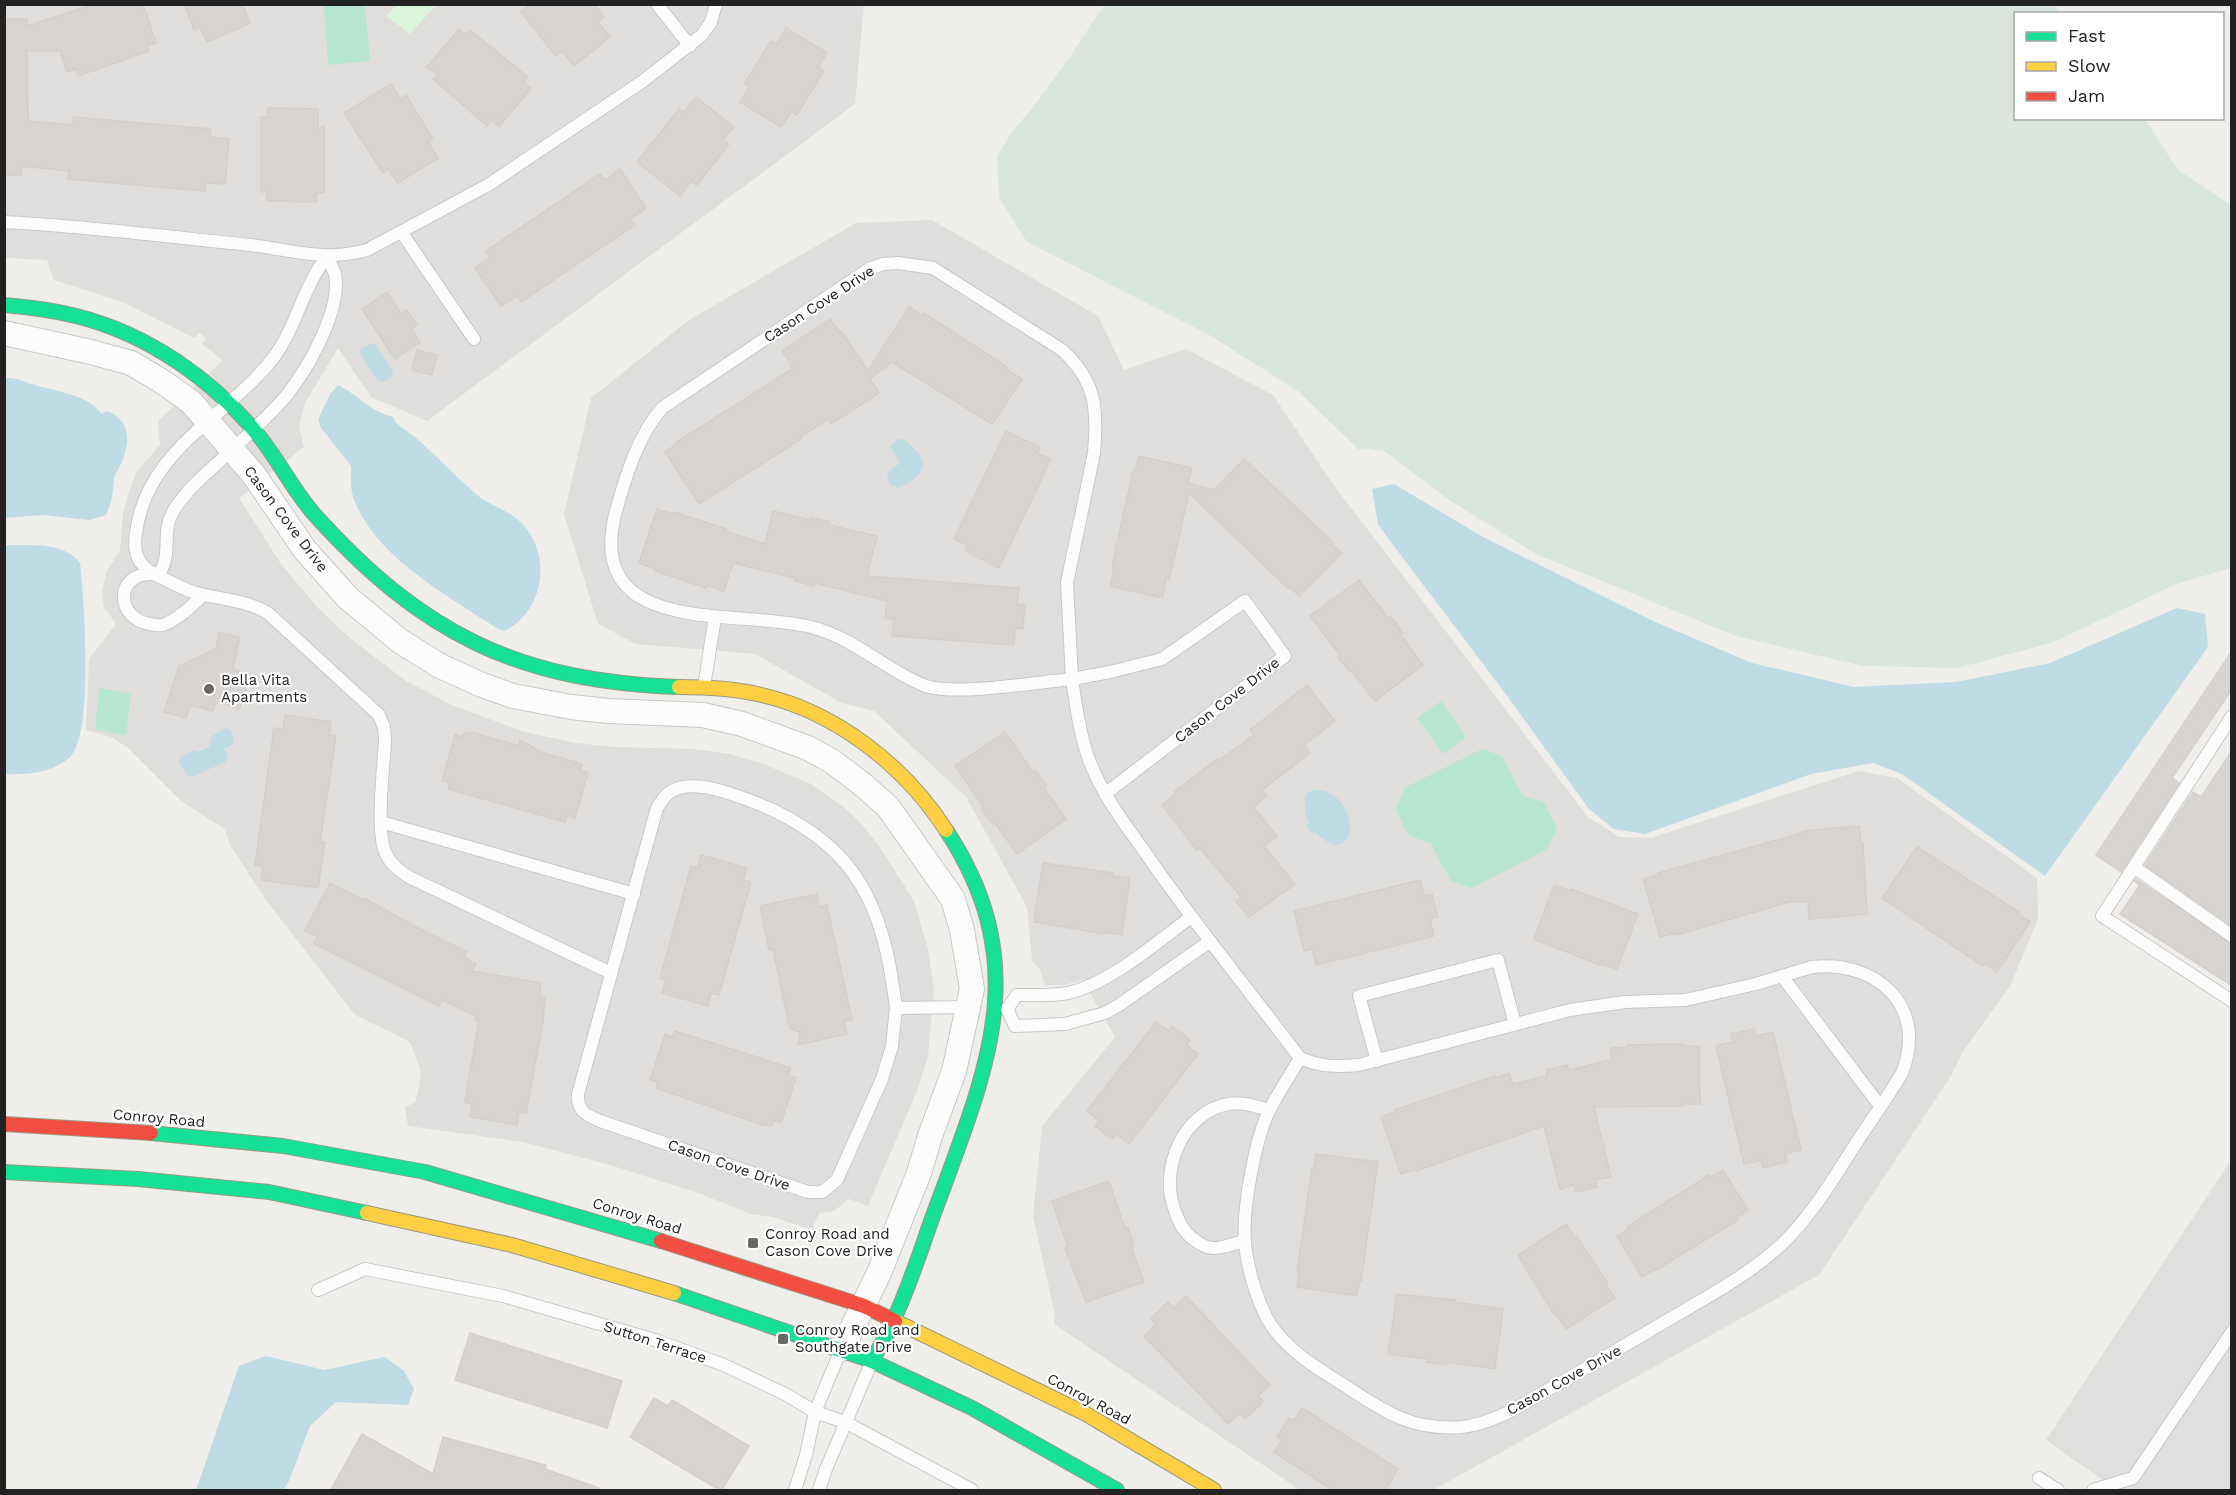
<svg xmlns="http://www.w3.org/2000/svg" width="2236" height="1495" viewBox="0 0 2236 1495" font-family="'Work Sans',sans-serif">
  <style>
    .residential { fill: #dfdedc }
    .wetland { fill: #d9e6de }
    .park { fill: #daf5da }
    .pitch { fill: #b7e6d2 }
    .parking { fill: #e0dfde }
    .water { fill: #bfdbe3 }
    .building { fill: #d7d4d2; stroke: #d3d0cc; stroke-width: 1.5 }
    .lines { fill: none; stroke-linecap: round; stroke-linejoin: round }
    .lane-casing { stroke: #c9c8c7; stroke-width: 14 }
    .street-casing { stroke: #c9c8c7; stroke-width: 26 }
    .fast-casing { stroke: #999a82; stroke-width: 16 }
    .slow-casing { stroke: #999a82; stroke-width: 16 }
    .jam-casing { stroke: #999a82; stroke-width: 16 }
    .lane { stroke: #fdfcfc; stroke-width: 12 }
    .street { stroke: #fdfcfc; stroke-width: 24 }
    .fast { stroke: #16e098; stroke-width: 14 }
    .slow { stroke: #ffcf43; stroke-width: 14 }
    .jam { stroke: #f24e42; stroke-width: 14 }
    .poi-dot { fill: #6a6968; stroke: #fff; stroke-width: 2 }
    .labels { text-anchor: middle; stroke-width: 4.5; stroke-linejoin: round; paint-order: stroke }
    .street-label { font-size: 15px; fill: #222; stroke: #fff }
    .poi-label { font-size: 15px; fill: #222; stroke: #fff; text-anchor: start }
  </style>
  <rect width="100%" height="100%" fill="#f0eeeb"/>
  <g class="residential">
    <polygon points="4,5 864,5 855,104 427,421 371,397 338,348 305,403 299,427 304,447 239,498 281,564 317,607 351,639 406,681 454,706 525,732 576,743 614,747 695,749 730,754 761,763 811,784 841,805 859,821 879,846 914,901 928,949 934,990 928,1056 919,1086 868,1206 849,1199 834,1211 819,1213 812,1230 773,1217 751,1214 698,1193 610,1165 523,1142 408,1126 405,1107 415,1102 418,1093 421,1072 410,1042 355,1015 266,900 230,845 225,829 181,801 127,747 111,737 86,730 89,659 116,624 104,607 102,593 106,573 120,550 123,514 128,494 137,471 160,445 158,421 223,360 202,344 206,338 199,333 194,338 125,303 54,280 47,260 5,258"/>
    <polygon points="932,220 1098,316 1124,370 1186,349 1273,395 1332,483 1588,817 1619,837 1650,838 1859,771 1897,778 2037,878 2038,919 2010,986 1964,1050 1951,1076 1819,1275 1433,1490 1300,1490 1054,1324 1055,1315 1033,1216 1042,1126 1115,1037 1083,980 1064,985 1045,985 1040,970 1032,960 1027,907 966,797 874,711 842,703 755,654 636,644 598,624 564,514 591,398 689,320 856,223"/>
  </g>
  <polygon class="wetland" points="1106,5 2053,5 2061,13 2016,14 2016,118 2145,119 2178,170 2231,205 2231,568 2176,584 2054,642 1958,668 1863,666 1736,636 1536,554 1446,498 1386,452 1363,448 1359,450 1299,392 1211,336 1027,242 999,198 997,156 1013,130 1031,110 1069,58 1102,8"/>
  <polygon class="park" points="396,5 396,4 436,5 410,34 386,16"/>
  <g class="pitch">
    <polygon points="324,5 365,5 370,61 328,65"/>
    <polygon points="99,688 131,694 126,735 95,730"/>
    <polygon points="1441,701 1466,737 1443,754 1417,718"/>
    <polygon points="1482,749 1502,756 1523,796 1544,802 1557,829 1546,850 1471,888 1451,881 1430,843 1408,835 1396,810 1404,788"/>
  </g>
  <polygon class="parking" points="2231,1160 2231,1490 2117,1490 2046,1440"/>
  <g class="water">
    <polygon points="370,344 375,344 393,371 392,376 383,382 378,381 360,354 361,348"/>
    <path d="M5 378C19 377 28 384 42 387 63 393 87 395 102 414L107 411C132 419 130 446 120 466 118 470 114 475 114 479 113 494 112 501 106 515L89 520 43 515 5 518Z"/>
    <path d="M338 385C359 395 369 411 393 417 396 426 410 432 417 439 437 457 457 477 477 495 489 505 505 509 517 519 536 534 544 561 539 585 535 605 523 621 505 631L498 629C450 597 378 559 355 502 350 490 351 479 351 466L321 428 318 420 330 394Z"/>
    <path d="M899 439H904C909 444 917 450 921 457 930 471 909 484 898 488L890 485 887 477 889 471 899 464C899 456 891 453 891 445Z"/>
    <polygon points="1394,484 1483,537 1653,621 1752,663 1854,687 1956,682 2050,663 2177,608 2205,614 2208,647 2045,876 1902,774 1873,763 1811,774 1645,834 1614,829 1589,809 1502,689 1378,525 1372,489"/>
    <path d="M10 545C33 545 66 543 80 563 84 598 94 734 70 757 53 773 26 775 4 774V546Z"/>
    <path d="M225 728 230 730 234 738 232 745 224 749 228 756 226 762C215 767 203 771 192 777L186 774 179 762 181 757 194 750 198 752 209 747 212 736Z"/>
    <path d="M1312 790C1363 787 1361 877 1315 832L1313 834 1306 826 1309 824 1305 812V796Z"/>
    <polygon points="266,1356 324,1370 385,1357 404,1371 414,1389 408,1405 336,1402 310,1426 289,1481 283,1490 196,1490 239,1366"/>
  </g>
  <g class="building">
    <polygon points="94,4 143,4 156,43 147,46 149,51 78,76 76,69 67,72 60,51 27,51 28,121 72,125 73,117 211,129 210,137 229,139 225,184 206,183 205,191 68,179 69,171 21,166 21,175 4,175 4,19 27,19 27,26"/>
    <polygon points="184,4 242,4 250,23 207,42 200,27 194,30"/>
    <polygon points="531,4 594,4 604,17 598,22 610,37 574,66 562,51 556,56 521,12"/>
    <polygon points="786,28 827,53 818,67 824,71 806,100 797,115 791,112 781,127 740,102 750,87 744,84 754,68 771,41 777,44"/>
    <polygon points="459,29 466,35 470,30 528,77 524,82 531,88 499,127 492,120 487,126 433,79 439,76 427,67"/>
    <polygon points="391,84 400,99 406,95 433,139 428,142 438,158 398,183 388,169 383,173 344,113"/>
    <polygon points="696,97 734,127 723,140 729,144 697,185 691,181 680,196 637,162 679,109 684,112"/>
    <polygon points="268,108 318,109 318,130 324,126 324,193 317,193 316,202 267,201 267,192 261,192 261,117 268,117"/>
    <polygon points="620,169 646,208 631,219 635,225 521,302 517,296 501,306 475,268 491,257 486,251 600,174 605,180"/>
    <polygon points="387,292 401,314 407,310 417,325 411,329 420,342 395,359 362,309"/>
    <polygon points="909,307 923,316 924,313 1007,367 1006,369 1022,379 992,424 892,362 870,379 879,393 831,424 828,419 800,437 801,439 699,504 665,452 678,443 677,442 792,369 790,366 792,365 782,351 830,319 840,333 842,332 868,371"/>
    <polygon points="417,350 437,355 432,375 412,370"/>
    <polygon points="1006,431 1040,447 1037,453 1051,459 999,568 965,551 968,545 954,539"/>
    <polygon points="1139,456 1192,468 1188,483 1214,490 1244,459 1333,542 1331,544 1342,553 1299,596 1289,586 1288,588 1189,493 1169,580 1166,579 1162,598 1110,586 1114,568 1112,567 1133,471 1135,472"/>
    <polygon points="657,509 673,514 674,512 726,529 725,531 765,544 773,511 810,520 811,517 830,522 829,525 877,536 867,576 1019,588 1017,604 1025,605 1023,629 1015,628 1014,645 892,636 894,619 885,618 887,601 815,583 814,586 795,581 795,578 733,563 724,591 707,585 706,588 655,571 655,569 639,563"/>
    <polygon points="1359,580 1388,618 1391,617 1403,633 1400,634 1423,665 1375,701 1352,671 1350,672 1338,657 1340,655 1310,616"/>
    <polygon points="219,633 240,637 233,669 251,675 239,709 216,702 213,711 190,705 186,718 164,712 179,666 216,649"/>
    <polygon points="2232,651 2232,689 2172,778 2179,783 2121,872 2096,855"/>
    <polygon points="1307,685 1335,721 1304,745 1310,753 1262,790 1267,796 1253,807 1277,836 1264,846 1295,884 1249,917 1236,901 1241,897 1200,848 1197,850 1162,805 1175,794 1174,792 1217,759 1218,761 1254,735 1250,730"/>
    <polygon points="285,715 331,722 329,735 336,736 320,842 325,842 318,888 261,880 263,866 255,865 274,728 283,729"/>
    <polygon points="1005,732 1033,772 1035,770 1047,786 1044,788 1066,819 1017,854 995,823 993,824 981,808 983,806 955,766"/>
    <polygon points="464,733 474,733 519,746 520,740 541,752 582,764 580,770 588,773 575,818 567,816 565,822 448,789 450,783 442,781 455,735 463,737"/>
    <polygon points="2232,751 2232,926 2145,865 2193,792 2201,797"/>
    <polygon points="1859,826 1861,843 1863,843 1867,914 1809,919 1808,902 1789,902 1676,935 1675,933 1660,937 1643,879 1658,875 1658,873 1802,833 1802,831"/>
    <polygon points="1917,847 2019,912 2018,914 2030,922 1997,972 1985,964 1983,966 1882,898"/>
    <polygon points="701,855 747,868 743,880 751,882 719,995 711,993 708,1006 662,993 666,980 660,978 691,866 698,868"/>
    <polygon points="1043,863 1113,873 1113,876 1130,878 1122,935 1105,932 1104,934 1034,922"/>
    <polygon points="2136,879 2232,944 2232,986 2120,914 2140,885 2134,881"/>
    <polygon points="1420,880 1424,896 1432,894 1438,917 1430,919 1434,936 1316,965 1312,949 1304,951 1294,911"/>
    <polygon points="330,883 363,900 364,898 416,927 467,952 464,957 476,964 472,971 541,983 539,996 545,997 543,1022 526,1113 519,1112 517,1125 470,1117 472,1104 465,1102 479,1020 475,1020 476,1016 442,1000 439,1006 314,944 318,937 305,931"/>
    <polygon points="1554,885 1570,891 1571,889 1638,914 1617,969 1601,964 1600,965 1534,939"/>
    <polygon points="817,894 819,907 827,905 852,1020 844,1021 847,1034 798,1045 800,1032 790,1029 773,950 769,950 760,906"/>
    <polygon points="1156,1022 1169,1031 1172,1026 1190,1040 1186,1045 1198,1054 1129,1144 1116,1134 1112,1139 1095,1126 1099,1121 1087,1111"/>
    <polygon points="1754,1029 1756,1036 1773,1032 1801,1150 1785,1154 1787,1162 1763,1168 1761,1160 1744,1164 1716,1046 1733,1042 1731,1034"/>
    <polygon points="675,1031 791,1068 788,1075 796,1078 781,1123 774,1120 772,1126 763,1125 656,1088 658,1082 650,1080 665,1034 673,1037"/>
    <polygon points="1682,1044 1682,1046 1699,1046 1700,1104 1683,1104 1683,1106 1594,1107 1611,1177 1595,1180 1597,1187 1576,1192 1574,1185 1560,1189 1544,1126 1416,1171 1415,1169 1401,1174 1381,1117 1395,1112 1395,1110 1495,1076 1496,1078 1509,1073 1513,1084 1547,1076 1546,1070 1567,1065 1569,1070 1611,1060 1611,1048 1627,1047 1627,1045"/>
    <polygon points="1316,1154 1378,1162 1361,1281 1359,1281 1357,1296 1297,1287 1299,1273 1297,1272 1312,1168 1314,1168"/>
    <polygon points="1723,1170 1748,1210 1736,1218 1738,1220 1656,1270 1655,1269 1642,1277 1617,1236 1629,1229 1628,1226 1709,1175 1711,1177"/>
    <polygon points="1109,1181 1125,1228 1128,1227 1134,1246 1131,1246 1144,1282 1086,1302 1065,1248 1068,1247 1052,1201"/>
    <polygon points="1566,1224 1575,1238 1577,1237 1607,1282 1605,1283 1615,1298 1566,1329 1557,1315 1555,1316 1518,1255"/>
    <polygon points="1397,1294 1455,1300 1454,1302 1503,1309 1495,1369 1446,1362 1446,1365 1426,1362 1426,1359 1388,1354"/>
    <polygon points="1186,1296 1270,1385 1258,1396 1263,1402 1245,1419 1240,1413 1228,1424 1144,1336 1156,1324 1151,1319 1168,1302 1174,1308"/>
    <polygon points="470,1333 622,1381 607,1428 455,1380"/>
    <polygon points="654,1398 668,1406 672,1400 749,1446 721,1491 630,1437"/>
    <polygon points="1302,1408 1398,1469 1385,1491 1334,1491 1274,1452 1282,1440 1277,1437 1289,1418 1294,1421"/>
    <polygon points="362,1434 433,1474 443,1437 546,1465 545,1469 599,1488 599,1491 330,1491"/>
  </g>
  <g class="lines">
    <defs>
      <g id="lane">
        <polyline points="657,4 690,46"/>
        <path d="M4 222C86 226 169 237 250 245 294 250 323 262 367 250L488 185 643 81 702 35 711 22 716 4"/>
        <polyline points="402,233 474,339"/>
        <path d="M327 257C330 262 333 268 335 274 342 309 308 369 286 396 258 429 221 458 190 489 181 500 171 511 168 525 165 542 169 556 161 571L155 574C137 565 133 552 136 533 147 448 227 418 274 357 297 326 303 286 327 257Z"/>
        <path d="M898 263 933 268 1062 350C1096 381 1098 409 1094 453L1067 583 1072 679C1038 682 952 697 923 685 883 668 854 638 811 627 737 608 582 639 616 511 626 475 638 436 662 408L869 269 883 264Z"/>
        <path d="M203 595C191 606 179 619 163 625 158 626 155 625 150 624 116 619 114 574 151 574 157 574 182 589 193 592 216 599 247 600 268 613L379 715 384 727 385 739C384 766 375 832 386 854 391 865 400 871 409 877L611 973"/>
        <polyline points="704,687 715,617"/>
        <polyline points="2232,716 2102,916 2232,1001"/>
        <path d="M1105 794 1285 656 1245 601 1162 659 1110 672 1072 679C1077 712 1081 746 1096 776 1110 806 1132 833 1151 861 1198 928 1250 992 1300 1058 1290 1075 1279 1092 1270 1109 1255 1138 1242 1211 1245 1243 1247 1267 1258 1305 1271 1325 1290 1353 1320 1370 1347 1387 1386 1413 1414 1431 1462 1427 1491 1424 1518 1407 1542 1393 1579 1373 1615 1351 1651 1330 1695 1303 1745 1279 1783 1243 1813 1214 1834 1177 1857 1142 1872 1119 1888 1097 1902 1073 1928 1007 1878 960 1812 967L1756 984 1685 1000 1625 1002 1570 1010 1359 1065C1337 1067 1321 1067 1300 1058"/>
        <polyline points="381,822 634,894"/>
        <polyline points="2134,867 2232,936"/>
        <polyline points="1782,976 1880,1106"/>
        <path d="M896 1008 892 1046 882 1079 837 1180 822 1192H808L600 1121C586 1115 577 1111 578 1094L657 808C663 799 667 792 676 789 691 783 711 788 725 792 774 807 824 832 854 874 882 914 890 961 896 1008L970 1007"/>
        <polyline points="1007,1009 1015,1026 1065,1024 1105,1013 1119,1005 1209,942"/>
        <path d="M1007 1009 1017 995C1034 995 1051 996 1068 993 1109 984 1157 942 1191 917"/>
        <polyline points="1377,1061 1359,996 1498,960 1515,1024"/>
        <path d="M1245 1241C1235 1243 1223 1248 1213 1248 1205 1248 1197 1242 1192 1238 1183 1231 1179 1222 1175 1211 1159 1170 1182 1113 1228 1104 1242 1101 1257 1107 1270 1110"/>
        <polyline points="318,1290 365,1269 503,1296 655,1340 724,1365 787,1395 815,1412 845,1422 972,1490"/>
        <polyline points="2039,1478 2058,1490"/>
        <polyline points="795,1490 806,1455 815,1412 840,1352"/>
        <polyline points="819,1490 826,1469 872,1361"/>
        <polyline points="2093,1490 2133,1478 2232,1332"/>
      </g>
      <polyline id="street" points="4,333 91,352 131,363 163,382 191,402 254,475 305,550 348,598 400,641 440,666 482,685 513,696 571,707 608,711 703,715 742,724 808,748 833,762 862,784 888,807 953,899 962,930 972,989 954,1071 930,1136 919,1173 879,1273 842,1349"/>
      <g id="fast">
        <path d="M4 305C28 307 52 310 76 316 148 334 212 379 259 436 279 461 293 490 314 514 422 634 517 681 679 687"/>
        <polyline points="151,1133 283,1146 425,1172 661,1241"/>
        <polyline points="4,1172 138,1179 269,1192 367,1213"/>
        <polyline points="674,1293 872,1361 972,1408 1117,1490"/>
        <path d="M872 1361C879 1348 887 1335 893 1321 912 1282 924 1238 940 1197 989 1064 1033 962 946 830"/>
      </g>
      <g id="slow">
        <path d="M679 687C705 687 731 688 757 694 834 710 904 765 946 830"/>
        <polyline points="367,1213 512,1245 674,1293"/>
        <polyline points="895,1321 1086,1414 1214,1490"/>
      </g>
      <g id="jam">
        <polyline points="4,1124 151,1133"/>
        <polyline points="661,1241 864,1306 895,1321"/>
      </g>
    </defs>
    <use href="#lane" class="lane-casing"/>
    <use href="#street" class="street-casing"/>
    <use href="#fast" class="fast-casing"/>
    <use href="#slow" class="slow-casing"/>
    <use href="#jam" class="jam-casing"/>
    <use href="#lane" class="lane"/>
    <use href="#street" class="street"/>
    <use href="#fast" class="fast"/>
    <use href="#slow" class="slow"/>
    <use href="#jam" class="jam"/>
  </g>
  <g class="poi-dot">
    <circle cx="209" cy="689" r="6"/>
    <rect x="747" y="1237" width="12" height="12" rx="3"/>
    <rect x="777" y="1333" width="12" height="12" rx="3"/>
  </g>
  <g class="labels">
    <g class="street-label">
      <text transform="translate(819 304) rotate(-33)" y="5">Cason Cove Drive</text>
      <text transform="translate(286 519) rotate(53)" y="5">Cason Cove Drive</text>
      <text transform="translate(1227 700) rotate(-38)" y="5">Cason Cove Drive</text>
      <text transform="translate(159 1118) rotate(5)" y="5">Conroy Road</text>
      <text transform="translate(729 1165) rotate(19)" y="5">Cason Cove Drive</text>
      <text transform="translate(637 1216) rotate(17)" y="5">Conroy Road</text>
      <text transform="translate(655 1342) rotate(18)" y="5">Sutton Terrace</text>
      <text transform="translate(1564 1380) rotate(-29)" y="5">Cason Cove Drive</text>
      <text transform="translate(1089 1399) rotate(28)" y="5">Conroy Road</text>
    </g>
    <g class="poi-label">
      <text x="221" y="685">Bella Vita<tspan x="221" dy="17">Apartments</tspan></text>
      <text x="765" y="1239">Conroy Road and<tspan x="765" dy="17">Cason Cove Drive</tspan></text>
      <text x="795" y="1335">Conroy Road and<tspan x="795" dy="17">Southgate Drive</tspan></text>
    </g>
  </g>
  <rect width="2236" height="1495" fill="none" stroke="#222222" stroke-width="12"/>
  <rect x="2014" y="12" width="210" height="108" fill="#ffffff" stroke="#a7a7a7" stroke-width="1.5"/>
  <rect x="2026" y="32" width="30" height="9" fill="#16e098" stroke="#a7a7a7" stroke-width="1.5"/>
  <text x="2068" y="42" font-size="18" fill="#222222">Fast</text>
  <rect x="2026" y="62" width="30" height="9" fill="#ffcf43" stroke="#a7a7a7" stroke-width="1.5"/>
  <text x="2068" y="72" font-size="18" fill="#222222">Slow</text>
  <rect x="2026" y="92" width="30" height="9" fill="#f24e42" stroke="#a7a7a7" stroke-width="1.5"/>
  <text x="2068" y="102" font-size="18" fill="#222222">Jam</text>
</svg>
